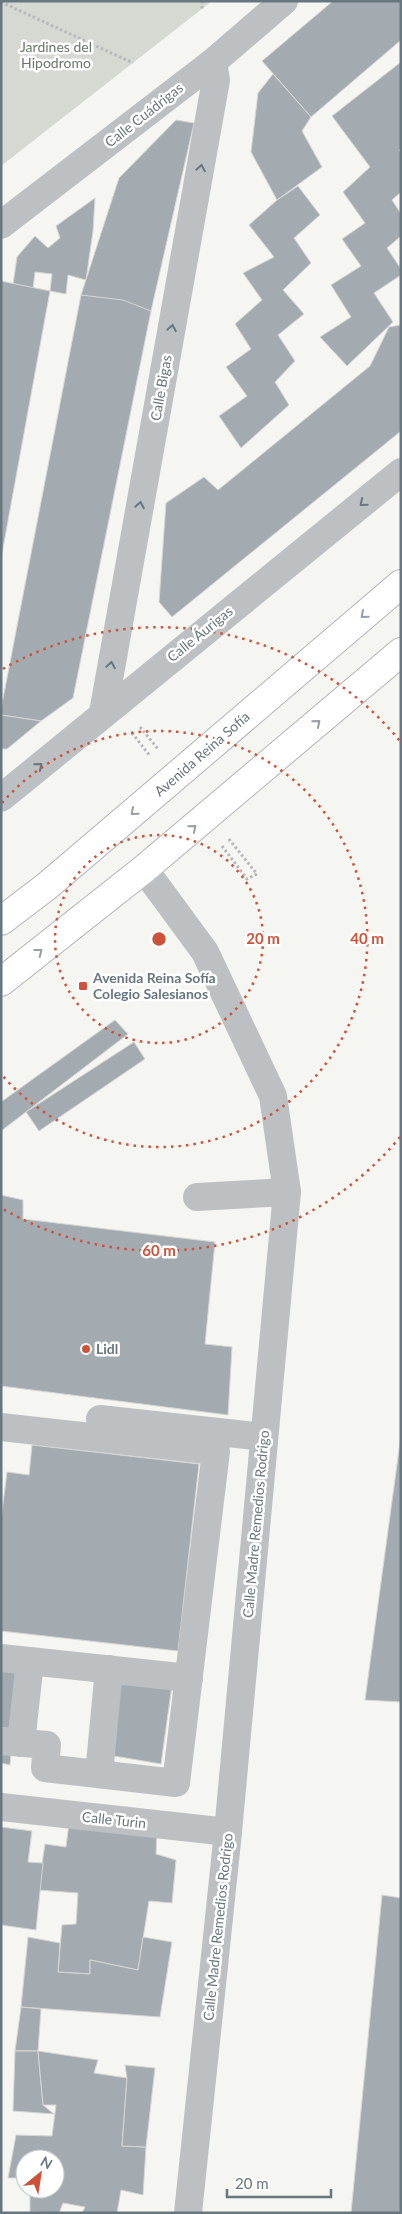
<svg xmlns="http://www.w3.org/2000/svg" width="402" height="2214" viewBox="0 0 402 2214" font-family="Lato,sans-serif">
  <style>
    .green { fill: #d5d9d2 }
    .building { fill: #a4abb0; stroke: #d6d6d5 }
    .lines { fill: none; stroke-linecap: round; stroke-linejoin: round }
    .highway-casing { stroke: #b0b3b6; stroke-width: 30 }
    .path { stroke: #b6b9bb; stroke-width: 3; stroke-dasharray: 2.5 2.5; stroke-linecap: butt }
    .minor { stroke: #bcc0c3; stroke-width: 28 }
    .highway { stroke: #fff; stroke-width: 28 }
    .oneway { stroke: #68767f }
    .oneway2 { stroke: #959fa5 }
    .ring { fill: none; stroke: #cd523a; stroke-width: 2.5; stroke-dasharray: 2.5 5 }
    .poi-dot { fill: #cd523a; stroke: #fff; stroke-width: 2 }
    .labels { text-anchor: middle; stroke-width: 5; stroke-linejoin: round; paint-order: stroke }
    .park-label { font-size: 14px; fill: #6a7766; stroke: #fff }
    .street-label { font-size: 14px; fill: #68767f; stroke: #fff }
    .poi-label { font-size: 14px; font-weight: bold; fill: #68767f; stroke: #fff; text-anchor: start }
    .centre { fill: #cd523a; stroke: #fff; stroke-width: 2.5 }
    .ring-label { font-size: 15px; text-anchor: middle; font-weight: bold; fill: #cd523a; stroke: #fff; stroke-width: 5; stroke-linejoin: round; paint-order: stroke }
  </style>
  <rect width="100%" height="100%" fill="#f5f5f2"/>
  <polygon class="green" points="1,1 212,1 1,166"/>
  <g class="building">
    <polygon points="333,1 401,1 401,40 311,117 262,61"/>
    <polygon points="401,62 401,148 399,150 401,153 401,192 392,200 401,214 401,236 387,248 401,269 401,275 374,293 393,322 347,366 320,337 351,317 331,285 361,266 342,239 365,223 343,192 370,167 332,116"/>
    <polygon points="273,74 311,117 302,131 322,167 277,200 251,152 258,93"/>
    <polygon points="176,120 194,123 151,311 81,295 119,178"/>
    <polygon points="298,186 320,215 294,238 311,263 283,290 304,314 278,335 295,361 275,382 289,405 241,448 219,416 247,396 226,367 251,349 235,324 262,300 243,273 274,257 249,225 277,200"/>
    <polygon points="95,198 93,231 86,280 68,275 66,294 50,291 52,274 35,272 33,289 13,284 17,257 35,236 48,248 60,238 56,226"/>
    <polygon points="1,281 50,291 1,559"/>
    <polygon points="81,295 123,300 151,311 73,698 41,721 1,715 1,709"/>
    <polygon points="401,325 401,431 172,617 159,602 166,503 204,477 218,490 370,366 389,327"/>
    <polygon points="1,715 41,721 7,749 1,749"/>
    <polygon points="115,1020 128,1034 1,1131 1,1102"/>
    <polygon points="134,1042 145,1059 39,1131 26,1112"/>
    <polygon points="1,1195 23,1200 23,1219 215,1242 205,1344 232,1347 228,1415 1,1386"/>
    <polygon points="401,1435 401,1702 365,1700"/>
    <polygon points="32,1445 199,1464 178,1651 1,1631 1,1520 7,1472 29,1475"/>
    <polygon points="1,1665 17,1667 11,1729 1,1727"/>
    <polygon points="118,1679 172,1685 161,1764 114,1756"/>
    <polygon points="1,1753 11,1754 10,1765 1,1763"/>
    <polygon points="69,1823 157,1831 156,1854 176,1860 172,1903 149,1901 138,1970 90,1960 90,1974 58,1972 62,1925 76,1924 78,1893 38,1890 45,1844 66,1847"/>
    <polygon points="1,1827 32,1831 28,1862 43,1863 36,1930 1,1925"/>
    <polygon points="382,1895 401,1898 401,2213 351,2213"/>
    <polygon points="28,1937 60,1943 58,1972 90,1974 90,1960 138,1970 143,1937 172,1942 160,2017 21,2007"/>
    <polygon points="21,2007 41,2009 38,2051 15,2051"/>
    <polygon points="15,2051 38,2051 43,2105 54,2114 13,2111"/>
    <polygon points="38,2051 98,2060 94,2073 127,2078 122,2146 146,2147 143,2195 121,2190 117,2213 82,2213 85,2207 63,2203 59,2213 30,2212 30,2189 55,2189 55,2159 25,2159 25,2178 8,2178 16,2135 52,2136 56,2105 43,2105"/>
    <polygon points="125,2065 155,2068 146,2147 122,2146 127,2078"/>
  </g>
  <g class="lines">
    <defs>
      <g id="highway">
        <polyline points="1,921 47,886 401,584"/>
        <polyline points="1,982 144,869 401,652"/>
      </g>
    </defs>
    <use href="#highway" class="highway-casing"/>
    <g class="path">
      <polyline points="202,1 202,9"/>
      <polyline points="1,2 133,63"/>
      <polyline points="140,727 158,749"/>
      <polyline points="132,733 150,756"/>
      <polyline points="222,846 247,879 257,874 228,838"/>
    </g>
    <g class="minor">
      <polyline points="1,225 213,62 284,1"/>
      <polyline points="103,713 216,80 213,62"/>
      <polyline points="1,798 401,472"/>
      <polyline points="144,869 205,952 273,1096 287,1192 228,1832 188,2213"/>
      <polyline points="197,1197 287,1192"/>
      <polyline points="100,1419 264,1437"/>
      <polyline points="1,1427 216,1451 176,1783 45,1768 47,1745 1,1741"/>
      <polyline points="1,1658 189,1678"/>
      <polyline points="21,1743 30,1661"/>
      <polyline points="99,1774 109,1669"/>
      <polyline points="1,1807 228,1832"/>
    </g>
    <use href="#highway" class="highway"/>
  </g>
  <defs><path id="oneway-chevron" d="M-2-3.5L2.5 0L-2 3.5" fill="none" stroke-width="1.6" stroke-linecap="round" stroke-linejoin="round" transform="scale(1.25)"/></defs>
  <g class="oneway">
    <use href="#oneway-chevron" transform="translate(201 168) rotate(-80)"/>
    <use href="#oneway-chevron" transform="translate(172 328) rotate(-80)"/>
    <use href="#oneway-chevron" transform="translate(363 503) rotate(141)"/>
    <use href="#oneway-chevron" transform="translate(140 505) rotate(-80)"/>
    <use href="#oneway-chevron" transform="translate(111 665) rotate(-80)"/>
    <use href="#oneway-chevron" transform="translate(39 766) rotate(-40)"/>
  </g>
  <g class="oneway2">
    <use href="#oneway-chevron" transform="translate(364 615) rotate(139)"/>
    <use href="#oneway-chevron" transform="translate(317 723) rotate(-40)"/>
    <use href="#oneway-chevron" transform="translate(134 812) rotate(139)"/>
    <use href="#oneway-chevron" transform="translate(193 828) rotate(-40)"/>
    <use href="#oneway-chevron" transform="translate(39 952) rotate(-38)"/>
  </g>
  <g class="ring">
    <circle cx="159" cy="939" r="104"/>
    <path d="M2 803A208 208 0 1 1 2 1075"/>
    <path d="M400 1137A312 312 0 0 1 3 1209M3 669A312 312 0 0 1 400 741"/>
  </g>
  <g class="poi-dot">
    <rect x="78" y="981" width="10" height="10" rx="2.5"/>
    <circle cx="86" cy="1349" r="5"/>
  </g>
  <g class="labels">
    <g class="park-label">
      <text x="56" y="52">Jardines del<tspan x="56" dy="16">Hipodromo</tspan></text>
    </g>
    <g class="street-label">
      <text transform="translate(144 115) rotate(-38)" y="5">Calle Cuádrigas</text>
      <text transform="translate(161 388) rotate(-80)" y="5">Calle Bigas</text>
      <text transform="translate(200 634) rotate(-39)" y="5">Calle Áurigas</text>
      <text transform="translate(202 754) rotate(-41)" y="5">Avenida Reina Sofía</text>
      <text transform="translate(256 1524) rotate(-85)" y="5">Calle Madre Remedios Rodrigo</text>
      <text transform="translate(114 1820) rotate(6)" y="5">Calle Turin</text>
      <text transform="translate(218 1927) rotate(-84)" y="5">Calle Madre Remedios Rodrigo</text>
    </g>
    <g class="poi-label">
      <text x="93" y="983">Avenida Reina Sofía<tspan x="93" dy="16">Colegio Salesianos</tspan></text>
      <text x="96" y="1354">Lidl</text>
    </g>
  </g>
  <circle cx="159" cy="939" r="8" class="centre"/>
  <g class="ring-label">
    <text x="263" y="944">20 m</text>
    <text x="367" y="944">40 m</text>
    <text x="159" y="1256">60 m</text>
  </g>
  <rect width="402" height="2214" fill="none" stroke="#68767f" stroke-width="5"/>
  <g transform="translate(40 2174) rotate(30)"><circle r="24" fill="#ffffff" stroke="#c3c8cc"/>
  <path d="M0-4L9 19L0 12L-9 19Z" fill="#cd523a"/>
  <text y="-8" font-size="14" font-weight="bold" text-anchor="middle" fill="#68767f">N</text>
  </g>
  <path d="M227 2189v8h104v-8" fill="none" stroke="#68767f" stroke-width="2.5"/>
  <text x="235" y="2189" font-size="15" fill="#68767f" stroke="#ffffff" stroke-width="4" paint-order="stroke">20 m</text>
</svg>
